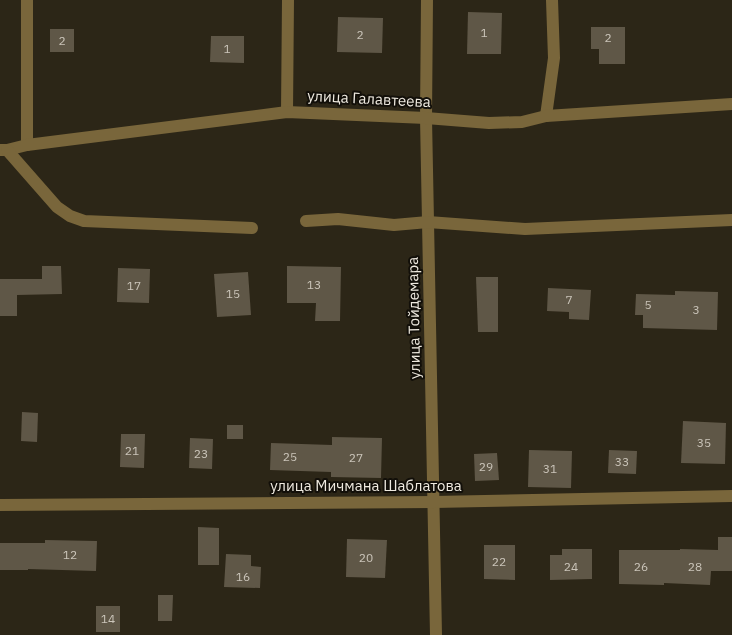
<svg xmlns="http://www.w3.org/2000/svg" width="732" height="635" viewBox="0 0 732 635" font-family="'IBM Plex Sans',sans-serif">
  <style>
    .building { fill: #5f5747 }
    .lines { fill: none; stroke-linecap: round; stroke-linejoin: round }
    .street { stroke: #79663b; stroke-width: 12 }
    .labels { text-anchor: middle; stroke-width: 4; stroke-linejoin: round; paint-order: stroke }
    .number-label { font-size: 12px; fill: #cbc5ba }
    .street-label { font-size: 15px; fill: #efeae0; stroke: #120f09 }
  </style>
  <rect width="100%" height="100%" fill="#2c2617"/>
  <g class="building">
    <polygon points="468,12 502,13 501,54 467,54"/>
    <polygon points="338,17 383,18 382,53 337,52"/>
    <polygon points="591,27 625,27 625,64 599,64 599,49 591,49"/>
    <rect x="50" y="29" width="24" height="23"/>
    <polygon points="211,36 244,36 244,63 210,62"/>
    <polygon points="42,266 61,266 62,294 17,295 17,316 0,316 0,279 42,279"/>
    <polygon points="287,266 341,267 340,321 315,321 316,303 287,303"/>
    <polygon points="118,268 150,269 149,303 117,302"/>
    <polygon points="248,272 251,315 217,317 214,274"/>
    <polygon points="476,277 498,277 498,332 478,332"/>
    <polygon points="548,288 591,290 589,320 569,319 569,312 547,311"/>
    <polygon points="675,291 718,292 717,330 643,328 643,315 635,315 636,294 675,295"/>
    <polygon points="22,412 38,413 37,442 21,441"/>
    <polygon points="683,421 726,423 725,464 681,463"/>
    <rect x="227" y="425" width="16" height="14"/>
    <polygon points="121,434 145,434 144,468 120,467"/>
    <polygon points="332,437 382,438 381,478 331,477 331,472 270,470 271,443 332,445"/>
    <polygon points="190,438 213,439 212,469 189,468"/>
    <polygon points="529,450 572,451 571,488 528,487"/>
    <polygon points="609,450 637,451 636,474 608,473"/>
    <polygon points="497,453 499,480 475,481 474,454"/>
    <polygon points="198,527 219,528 219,565 198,565"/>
    <polygon points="718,537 732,537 732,571 711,571 710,585 664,583 664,585 619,584 619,550 680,550 680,549 718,550"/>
    <polygon points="347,539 387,540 385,578 346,577"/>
    <polygon points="45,540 97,541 96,571 28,569 28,570 0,570 0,543 45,543"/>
    <polygon points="484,545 515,545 515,580 484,579"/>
    <polygon points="562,549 592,549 592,579 550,580 550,555 562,555"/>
    <polygon points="226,554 251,555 251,566 261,567 260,588 224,587"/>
    <polygon points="158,595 173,595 172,621 158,621"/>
    <rect x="96" y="606" width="24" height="26"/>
  </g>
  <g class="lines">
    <g class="street">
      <polyline points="427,0 426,118 436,635"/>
      <polyline points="287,112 288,0"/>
      <polyline points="546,116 554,58 552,0"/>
      <polyline points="27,145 27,0"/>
      <polyline points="0,150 7,150 27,145 287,112 426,118 489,123 522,122 546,116 732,104"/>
      <polyline points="7,150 57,207 70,216 84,221 252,228"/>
      <polyline points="306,221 338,219 394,225 428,222 525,229 732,220"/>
      <polyline points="0,505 434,502 732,496"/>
    </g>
  </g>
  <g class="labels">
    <g class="number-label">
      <text x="484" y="37">1</text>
      <text x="360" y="39">2</text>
      <text x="608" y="42">2</text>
      <text x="62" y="45">2</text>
      <text x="227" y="53">1</text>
      <text x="314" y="289">13</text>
      <text x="134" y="290">17</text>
      <text x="233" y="298">15</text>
      <text x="569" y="304">7</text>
      <text x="648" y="309">5</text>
      <text x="696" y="314">3</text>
      <text x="704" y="447">35</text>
      <text x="132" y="455">21</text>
      <text x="201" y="458">23</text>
      <text x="290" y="461">25</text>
      <text x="356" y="462">27</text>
      <text x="622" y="466">33</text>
      <text x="486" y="471">29</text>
      <text x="550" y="473">31</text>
      <text x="70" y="559">12</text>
      <text x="366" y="562">20</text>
      <text x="499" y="566">22</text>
      <text x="571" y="571">24</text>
      <text x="641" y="571">26</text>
      <text x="695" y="571">28</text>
      <text x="243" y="581">16</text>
      <text x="108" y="623">14</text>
    </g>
    <g class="street-label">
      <text transform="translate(369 99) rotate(3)" y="5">улица Галавтеева</text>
      <text transform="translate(414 318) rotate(-91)" y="5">улица Тойдемара</text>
      <text x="366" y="491">улица Мичмана Шаблатова</text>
    </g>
  </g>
</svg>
